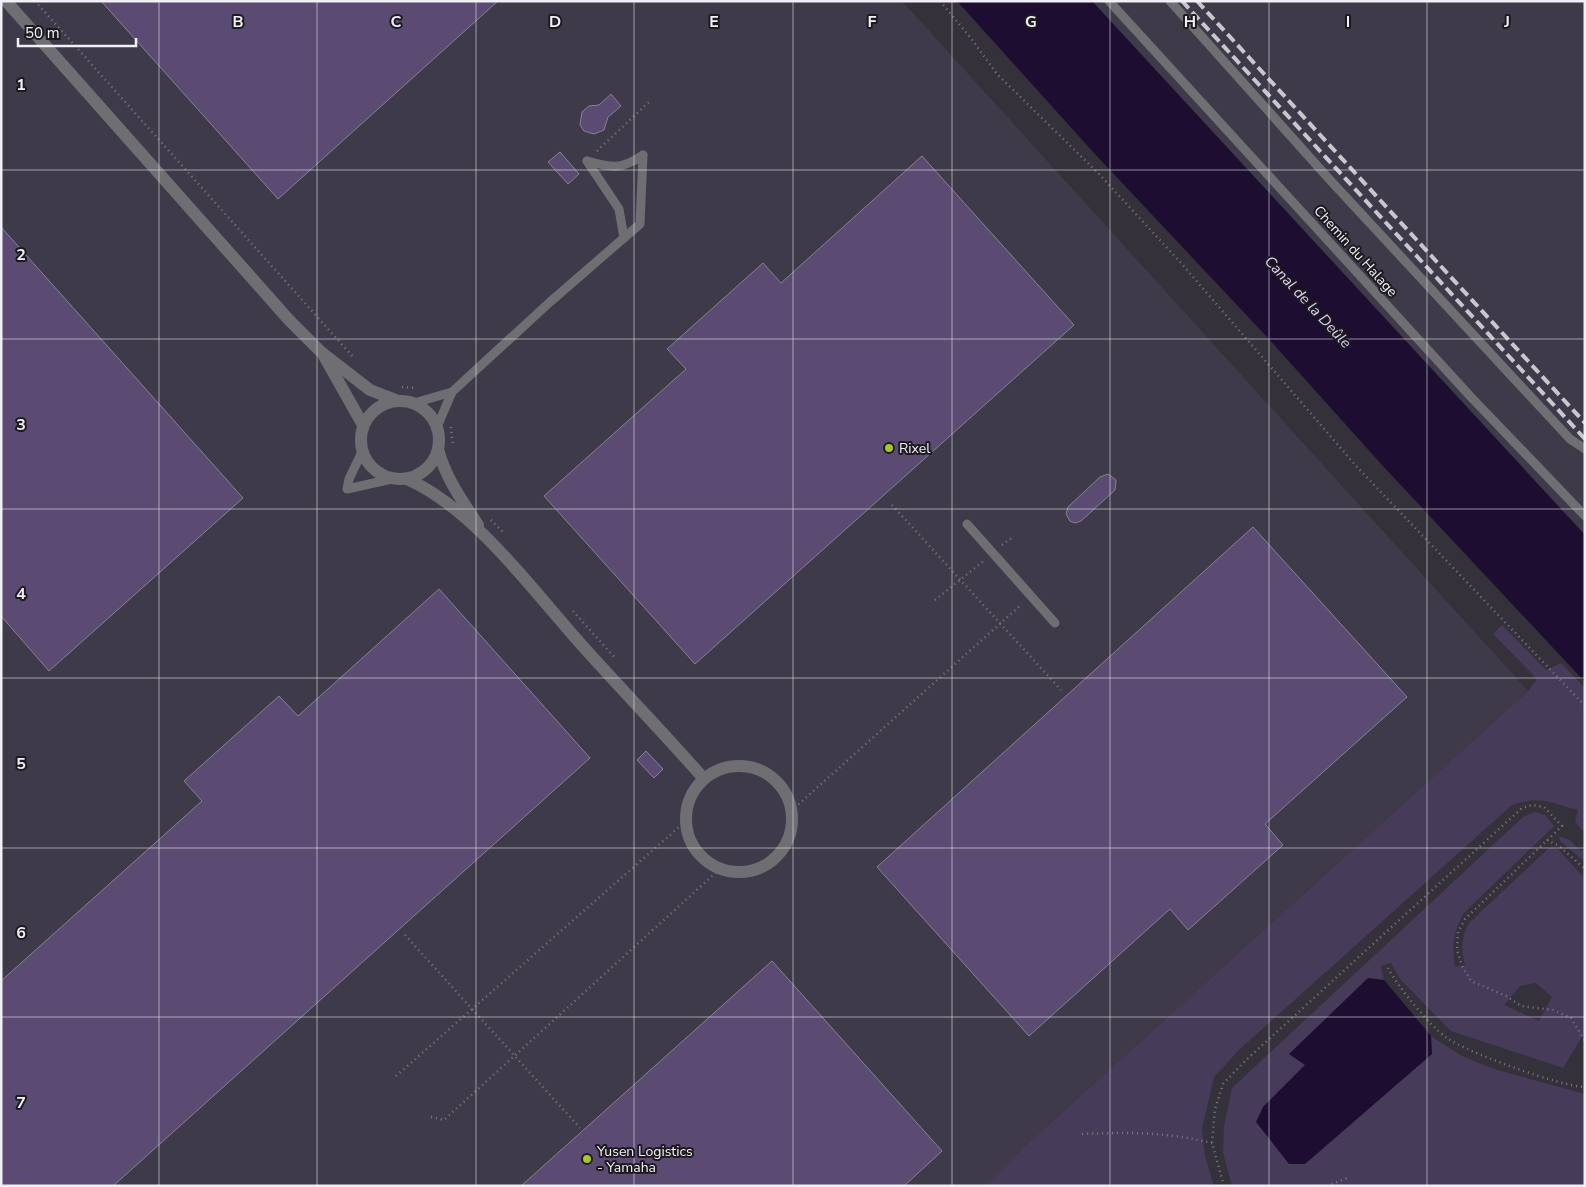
<svg xmlns="http://www.w3.org/2000/svg" width="1586" height="1187" viewBox="0 0 1586 1187" font-family="'Nunito Sans',sans-serif">
  <style>
    .built { fill: #3f3a49 }
    .green { fill: #463b58; fill-rule: evenodd }
    .water { fill: #1d0d30 }
    .building { fill: #5b4b73; stroke: #87838e }
    .lines { fill: none; stroke-linecap: round; stroke-linejoin: round }
    .path { stroke: #7d7982; stroke-width: 2.5; stroke-dasharray: 1 4; stroke-linecap: butt }
    .service { stroke: #6f6e73; stroke-width: 9 }
    .minor { stroke: #6f6e73; stroke-width: 12 }
    .rail { stroke: #c9c7ce; stroke-width: 4; stroke-dasharray: 10 5; stroke-linecap: butt }
    .grid { fill: none; stroke: #f2f0f7; stroke-width: 1; stroke-opacity: 0.55 }
    .poi-dot { fill: #a5c822; stroke: #1c1a1f; stroke-width: 2 }
    .labels { text-anchor: middle; stroke-width: 4; stroke-linejoin: round; paint-order: stroke }
    .street-label { font-size: 14px; fill: #f2f0f7; stroke: #1c1a1f }
    .poi-label { font-size: 14px; fill: #f2f0f7; stroke: #1c1a1f; text-anchor: start }
    .water-label { font-size: 15px; font-style: italic; fill: #decff8; stroke: #1c1a1f }
    .grid-label { font-size: 16px; text-anchor: middle; font-weight: bold; fill: #f2f0f7; stroke: #1c1a1f; stroke-width: 4; stroke-linejoin: round; paint-order: stroke }
  </style>
  <rect width="100%" height="100%" fill="#35313b"/>
  <g class="built">
    <polygon points="1,1 902,1 1528,691 1024,1147 984,1186 1,1186"/>
    <polygon points="1092,1 1585,1 1585,535 1513,457"/>
  </g>
  <g class="green">
    <path d="M1502 625 1546 670 1561 663 1585 688V833L1575 822 1578 810C1549 803 1542 795 1512 805L1240 1049 1214 1077 1202 1128 1205 1156 1214 1186H984L1024 1147 1528 691 1537 679 1493 634Z"/>
    <path d="M1534 812 1545 815 1554 826 1464 913C1453 931 1452 947 1455 967L1465 965C1461 949 1461 937 1469 923L1549 848 1558 849 1585 879V1032L1563 1068 1451 1031 1400 979 1391 963 1381 966 1384 980 1368 979 1290 1054 1305 1065 1263 1107 1432 1054 1431 1036 1462 1056 1494 1069 1585 1094V1186H1232L1223 1153 1224 1127 1232 1088 1523 817ZM1536 983 1552 997 1539 1021 1504 1005 1520 986Z"/>
    <polygon points="1559,836 1570,840 1581,851 1585,849 1585,862 1560,841"/>
  </g>
  <g class="water">
    <polygon points="957,1 1092,1 1585,535 1585,682 1382,465 1267,337 1094,153"/>
    <polygon points="1368,978 1384,980 1431,1036 1432,1054 1305,1164 1289,1164 1256,1122 1263,1107 1305,1065 1289,1054"/>
  </g>
  <g class="building">
    <polygon points="101,1 498,1 278,199"/>
    <polygon points="611,94 621,106 608,117 604,130 594,134 584,131 580,125 582,112 589,106 599,105"/>
    <polygon points="560,152 579,174 568,184 548,162"/>
    <polygon points="922,156 1074,325 695,664 544,496 686,369 667,349 763,263 781,283"/>
    <polygon points="1,227 243,498 49,671 1,616"/>
    <polygon points="1108,474 1116,480 1115,490 1081,521 1075,523 1070,521 1066,514 1068,507 1100,477"/>
    <polygon points="1253,527 1407,697 1265,824 1283,845 1188,930 1170,909 1029,1036 877,867"/>
    <polygon points="439,589 590,758 113,1186 1,1186 1,981 202,801 184,781 279,696 298,716"/>
    <polygon points="646,751 663,769 654,778 637,760"/>
    <polygon points="772,961 942,1151 904,1186 521,1186"/>
  </g>
  <g class="lines">
    <g class="path">
      <polyline points="35,1 354,358"/>
      <polyline points="940,1 970,37 997,74 1100,175 1181,263 1357,467 1585,706"/>
      <polyline points="597,151 649,102"/>
      <polyline points="402,387 417,388"/>
      <polyline points="451,427 453,446"/>
      <polyline points="892,505 1061,690"/>
      <polyline points="491,520 503,532"/>
      <polyline points="1002,545 1013,537"/>
      <polyline points="935,600 985,560"/>
      <polyline points="573,611 616,659"/>
      <polyline points="791,811 1022,604"/>
      <polyline points="1547,840 1559,846 1585,869"/>
      <polyline points="405,935 580,1128"/>
      <path d="M1388 968C1398 987 1429 1025 1447 1038 1466 1052 1562 1087 1585 1087"/>
      <polyline points="396,1076 686,821"/>
      <polyline points="431,1117 444,1120 721,868"/>
      <path d="M1082 1134C1128 1132 1167 1132 1212 1143"/>
      <polyline points="1224,1186 1212,1143 1215,1109 1223,1084 1246,1060 1522,808 1532,805 1544,807 1562,826 1465,919 1458,932 1457,950 1462,966 1471,981 1506,996 1521,1006 1553,1010 1571,1018 1585,1041"/>
      <polyline points="1327,1186 1350,1177"/>
    </g>
    <g class="service">
      <polyline points="1109,1 1470,396 1585,516"/>
      <polyline points="1170,1 1330,180 1570,439 1585,449"/>
      <polyline points="587,161 619,209 624,238"/>
      <path d="M587 161C612 168 621 170 643 155"/>
      <polyline points="414,403 452,392"/>
      <polyline points="437,427 452,392 550,302 640,224 643,155"/>
      <polyline points="362,452 349,479 347,489 392,479"/>
      <polyline points="967,524 1055,623"/>
    </g>
    <g class="minor">
      <polyline points="6,1 289,320 321,352 370,390 396,400"/>
      <polyline points="324,356 363,425"/>
      <circle cx="400" cy="440" r="39"/>
      <path d="M438 449C446 479 462 500 478 525"/>
      <path d="M407 479C473 508 531 588 579 642 620 688 663 732 704 779"/>
      <circle cx="739" cy="819" r="53"/>
    </g>
    <g class="rail">
      <polyline points="1182,1 1585,439"/>
      <polyline points="1197,1 1585,423"/>
    </g>
  </g>
  <path class="grid" d="M159 1V1186M317 1V1186M476 1V1186M634 1V1186M793 1V1186M952 1V1186M1110 1V1186M1269 1V1186M1427 1V1186M1 170H1585M1 339H1585M1 509H1585M1 678H1585M1 848H1585M1 1017H1585"/>
  <g class="poi-dot">
    <circle cx="889" cy="448" r="5"/>
    <circle cx="587" cy="1159" r="5"/>
  </g>
  <g class="labels">
    <g class="street-label">
      <text transform="translate(1356 251) rotate(48)" y="5">Chemin du Halage</text>
    </g>
    <g class="poi-label">
      <text x="899" y="453">Rixel</text>
      <text x="597" y="1156">Yusen Logistics<tspan x="597" dy="16">- Yamaha</tspan></text>
    </g>
    <g class="water-label">
      <text transform="translate(1308 302) rotate(47)" y="5">Canal de la Deûle</text>
    </g>
  </g>
  <g class="grid-label">
    <text x="238" y="27">B</text>
    <text x="396" y="27">C</text>
    <text x="555" y="27">D</text>
    <text x="714" y="27">E</text>
    <text x="872" y="27">F</text>
    <text x="1031" y="27">G</text>
    <text x="1190" y="27">H</text>
    <text x="1348" y="27">I</text>
    <text x="1507" y="27">J</text>
    <text x="21" y="90">1</text>
    <text x="21" y="260">2</text>
    <text x="21" y="430">3</text>
    <text x="21" y="599">4</text>
    <text x="21" y="769">5</text>
    <text x="21" y="938">6</text>
    <text x="21" y="1108">7</text>
  </g>
  <rect width="1586" height="1187" fill="none" stroke="#f2f0f7" stroke-width="5"/>
  <path d="M18 38v8h118v-8" fill="none" stroke="#f2f0f7" stroke-width="2.5"/>
  <text x="25" y="38" font-size="15" fill="#f2f0f7" stroke="#1c1a1f" stroke-width="4" paint-order="stroke">50 m</text>
</svg>
